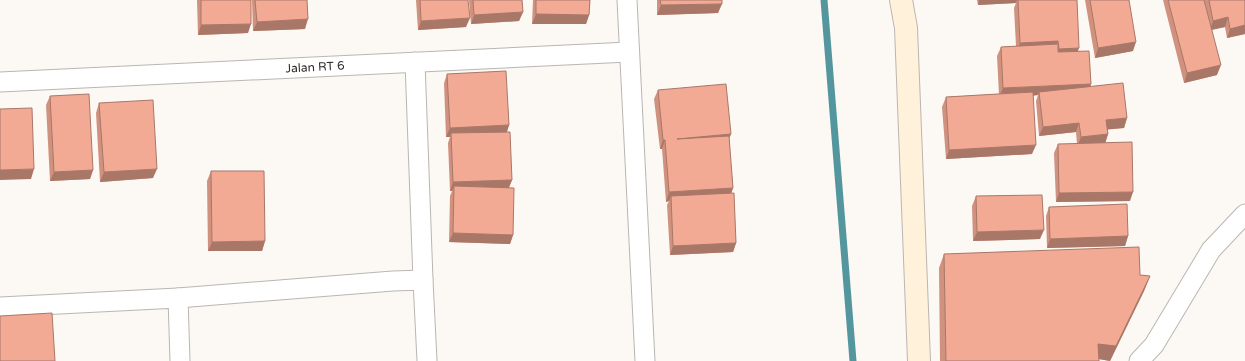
<svg xmlns="http://www.w3.org/2000/svg" width="1245" height="361" viewBox="0 0 1245 361" font-family="'Varela Round',sans-serif">
  <style>
    .lines { fill: none; stroke-linecap: round; stroke-linejoin: round }
    .stream { stroke: #54969e; stroke-width: 7 }
    .street-casing { stroke: #bab6b2; stroke-width: 21 }
    .secondary-casing { stroke: #bab6b2; stroke-width: 24 }
    .street { stroke: #fff; stroke-width: 19 }
    .secondary { stroke: #fff1da; stroke-width: 22 }
    .wall { fill: #d0927f }
    .shaded-wall { fill: #a97768 }
    .building { fill: #f2aa94; stroke: #a97768 }
    .labels { text-anchor: middle; stroke-width: 3.5; stroke-linejoin: round; paint-order: stroke }
    .street-label { font-size: 12px; fill: #2e2c2b; stroke: #fff }
  </style>
  <rect width="100%" height="100%" fill="#fcf8f4"/>
  <g class="lines">
    <polyline class="stream" points="824,0 853,361"/>
    <defs>
      <g id="street">
        <polyline points="627,0 645,361"/>
        <polyline points="415,62 423,280"/>
        <polyline points="0,82 629,52"/>
        <polyline points="178,298 393,281 423,280 427,361"/>
        <polyline points="0,307 178,298 180,361"/>
        <polyline points="1139,361 1154,345 1211,250 1245,214"/>
      </g>
      <polyline id="secondary" points="901,0 906,28 919,361"/>
    </defs>
    <use href="#street" class="street-casing"/>
    <use href="#secondary" class="secondary-casing"/>
    <use href="#street" class="street"/>
    <use href="#secondary" class="secondary"/>
  </g>
  <g class="wall">
    <polygon points="197,0 251,0 248,33 198,35"/>
    <polygon points="252,0 307,0 305,29 253,31"/>
    <polygon points="416,0 468,0 466,27 418,30"/>
    <polygon points="469,0 522,0 523,12 519,21 471,24"/>
    <polygon points="533,0 590,0 589,15 586,24 532,24"/>
    <polygon points="657,0 722,0 718,13 657,15"/>
    <polygon points="977,0 1077,0 1078,51 1091,84 1090,87 1127,118 1124,128 1107,129 1108,134 1105,143 1130,201 1056,202 1054,153 1058,144 1077,144 1076,132 1039,136 1036,101 1038,95 1033,96 1032,154 946,159 942,107 946,97 999,94 997,56 1001,47 1016,46 1014,8 1016,3 978,5"/>
    <polygon points="1085,0 1129,0 1133,51 1095,58"/>
    <polygon points="1163,0 1245,0 1245,34 1227,38 1225,27 1212,30 1217,75 1184,83"/>
    <polygon points="447,74 509,125 507,132 512,180 509,188 513,235 510,244 449,242 450,196 452,191 450,191 448,143 450,137 446,137 444,83"/>
    <polygon points="658,90 731,134 729,138 733,188 731,193 736,243 733,252 670,255 667,205 669,201 666,202 662,149 660,149 654,99"/>
    <polygon points="50,96 93,170 90,179 50,181 46,105"/>
    <polygon points="99,103 153,178 100,182 96,113"/>
    <polygon points="211,171 265,241 262,251 208,251 207,181"/>
    <polygon points="976,196 1040,239 973,241 972,206"/>
    <polygon points="1049,207 1128,236 1125,246 1047,248 1046,216"/>
    <polygon points="944,254 1140,275 1150,276 1144,291 1110,361 1099,359 1099,361 940,361 939,268"/>
  </g>
  <g class="shaded-wall">
    <polygon points="979,0 1017,0 1016,3 978,5"/>
    <polygon points="722,4 718,13 657,15 661,5"/>
    <polygon points="523,12 519,21 471,24 474,15"/>
    <polygon points="536,14 589,15 586,24 532,24"/>
    <polygon points="1228,17 1225,27 1210,30 1213,21"/>
    <polygon points="470,18 466,27 418,30 421,21"/>
    <polygon points="308,19 305,29 253,31 257,22"/>
    <polygon points="251,24 248,33 198,35 201,25"/>
    <polygon points="1245,25 1245,34 1227,38 1230,29"/>
    <polygon points="1058,41 1055,50 1017,52 1020,43"/>
    <polygon points="1136,42 1133,51 1095,58 1098,48"/>
    <polygon points="1079,48 1076,57 1055,58 1059,49"/>
    <polygon points="1221,65 1217,75 1184,83 1187,73"/>
    <polygon points="1091,84 1088,93 1039,92 1038,95 999,97 1003,88"/>
    <polygon points="1127,118 1124,128 1103,130 1106,120"/>
    <polygon points="1079,123 1076,132 1039,136 1043,127"/>
    <polygon points="509,125 506,134 451,133 450,137 446,137 450,128"/>
    <polygon points="731,134 727,143 677,139"/>
    <polygon points="1108,134 1105,144 1077,147 1081,137"/>
    <polygon points="663,140 665,140 662,149 660,149"/>
    <polygon points="1036,145 1032,154 946,159 949,150"/>
    <polygon points="34,169 31,179 0,180 0,170"/>
    <polygon points="157,169 153,178 100,182 104,172"/>
    <polygon points="93,170 90,179 50,181 54,172"/>
    <polygon points="512,180 508,189 454,186 452,191 450,191 453,182"/>
    <polygon points="733,188 730,197 671,196 669,201 666,202 669,192"/>
    <polygon points="1133,192 1130,201 1056,202 1059,193"/>
    <polygon points="1044,230 1040,239 973,241 977,232"/>
    <polygon points="453,233 513,235 510,244 449,242"/>
    <polygon points="1128,236 1125,246 1047,248 1050,239"/>
    <polygon points="265,241 262,251 208,251 212,242"/>
    <polygon points="736,243 733,252 670,255 673,246"/>
    <polygon points="1150,276 1144,291 1110,361 1093,358 1098,344"/>
  </g>
  <g class="building">
    <polygon points="201,0 251,0 251,24 201,25"/>
    <polygon points="255,0 307,0 308,19 257,22"/>
    <polygon points="420,0 468,0 470,18 421,21"/>
    <polygon points="473,0 522,0 523,12 474,15"/>
    <polygon points="536,0 590,0 589,15 536,14"/>
    <polygon points="660,0 722,0 722,4 661,5"/>
    <polygon points="1018,0 1077,0 1079,48 1059,49 1058,41 1020,43"/>
    <polygon points="1090,0 1129,0 1136,42 1098,48"/>
    <polygon points="1168,0 1204,0 1221,65 1187,73"/>
    <polygon points="1209,0 1245,0 1245,25 1230,29 1228,17 1213,21"/>
    <polygon points="1058,44 1058,52 1089,51 1091,84 1003,88 1001,47"/>
    <polygon points="506,71 509,125 450,128 447,74"/>
    <polygon points="1123,83 1127,118 1106,120 1108,134 1081,137 1079,123 1043,127 1039,92"/>
    <polygon points="726,84 731,134 677,139 729,136 733,188 669,192 665,140 663,140 658,90"/>
    <polygon points="1033,92 1036,145 949,150 946,97"/>
    <polygon points="89,94 93,170 54,172 50,96"/>
    <polygon points="153,100 157,169 104,172 99,103"/>
    <polygon points="32,108 34,169 0,170 0,109"/>
    <polygon points="510,132 512,180 453,182 451,133"/>
    <polygon points="1132,142 1133,192 1059,193 1058,144"/>
    <polygon points="211,171 264,171 265,241 212,242"/>
    <polygon points="454,186 514,188 513,235 453,233"/>
    <polygon points="734,193 736,243 673,246 671,196"/>
    <polygon points="1042,195 1044,230 977,232 976,196"/>
    <polygon points="1127,204 1128,236 1050,239 1049,207"/>
    <polygon points="1139,247 1140,275 1150,276 1116,346 1098,344 1099,361 946,361 944,254"/>
    <polygon points="52,313 55,361 0,361 0,316"/>
  </g>
  <g class="labels">
    <g class="street-label">
      <text transform="translate(315 67) rotate(-3)" y="4">Jalan RT 6</text>
    </g>
  </g>
</svg>
